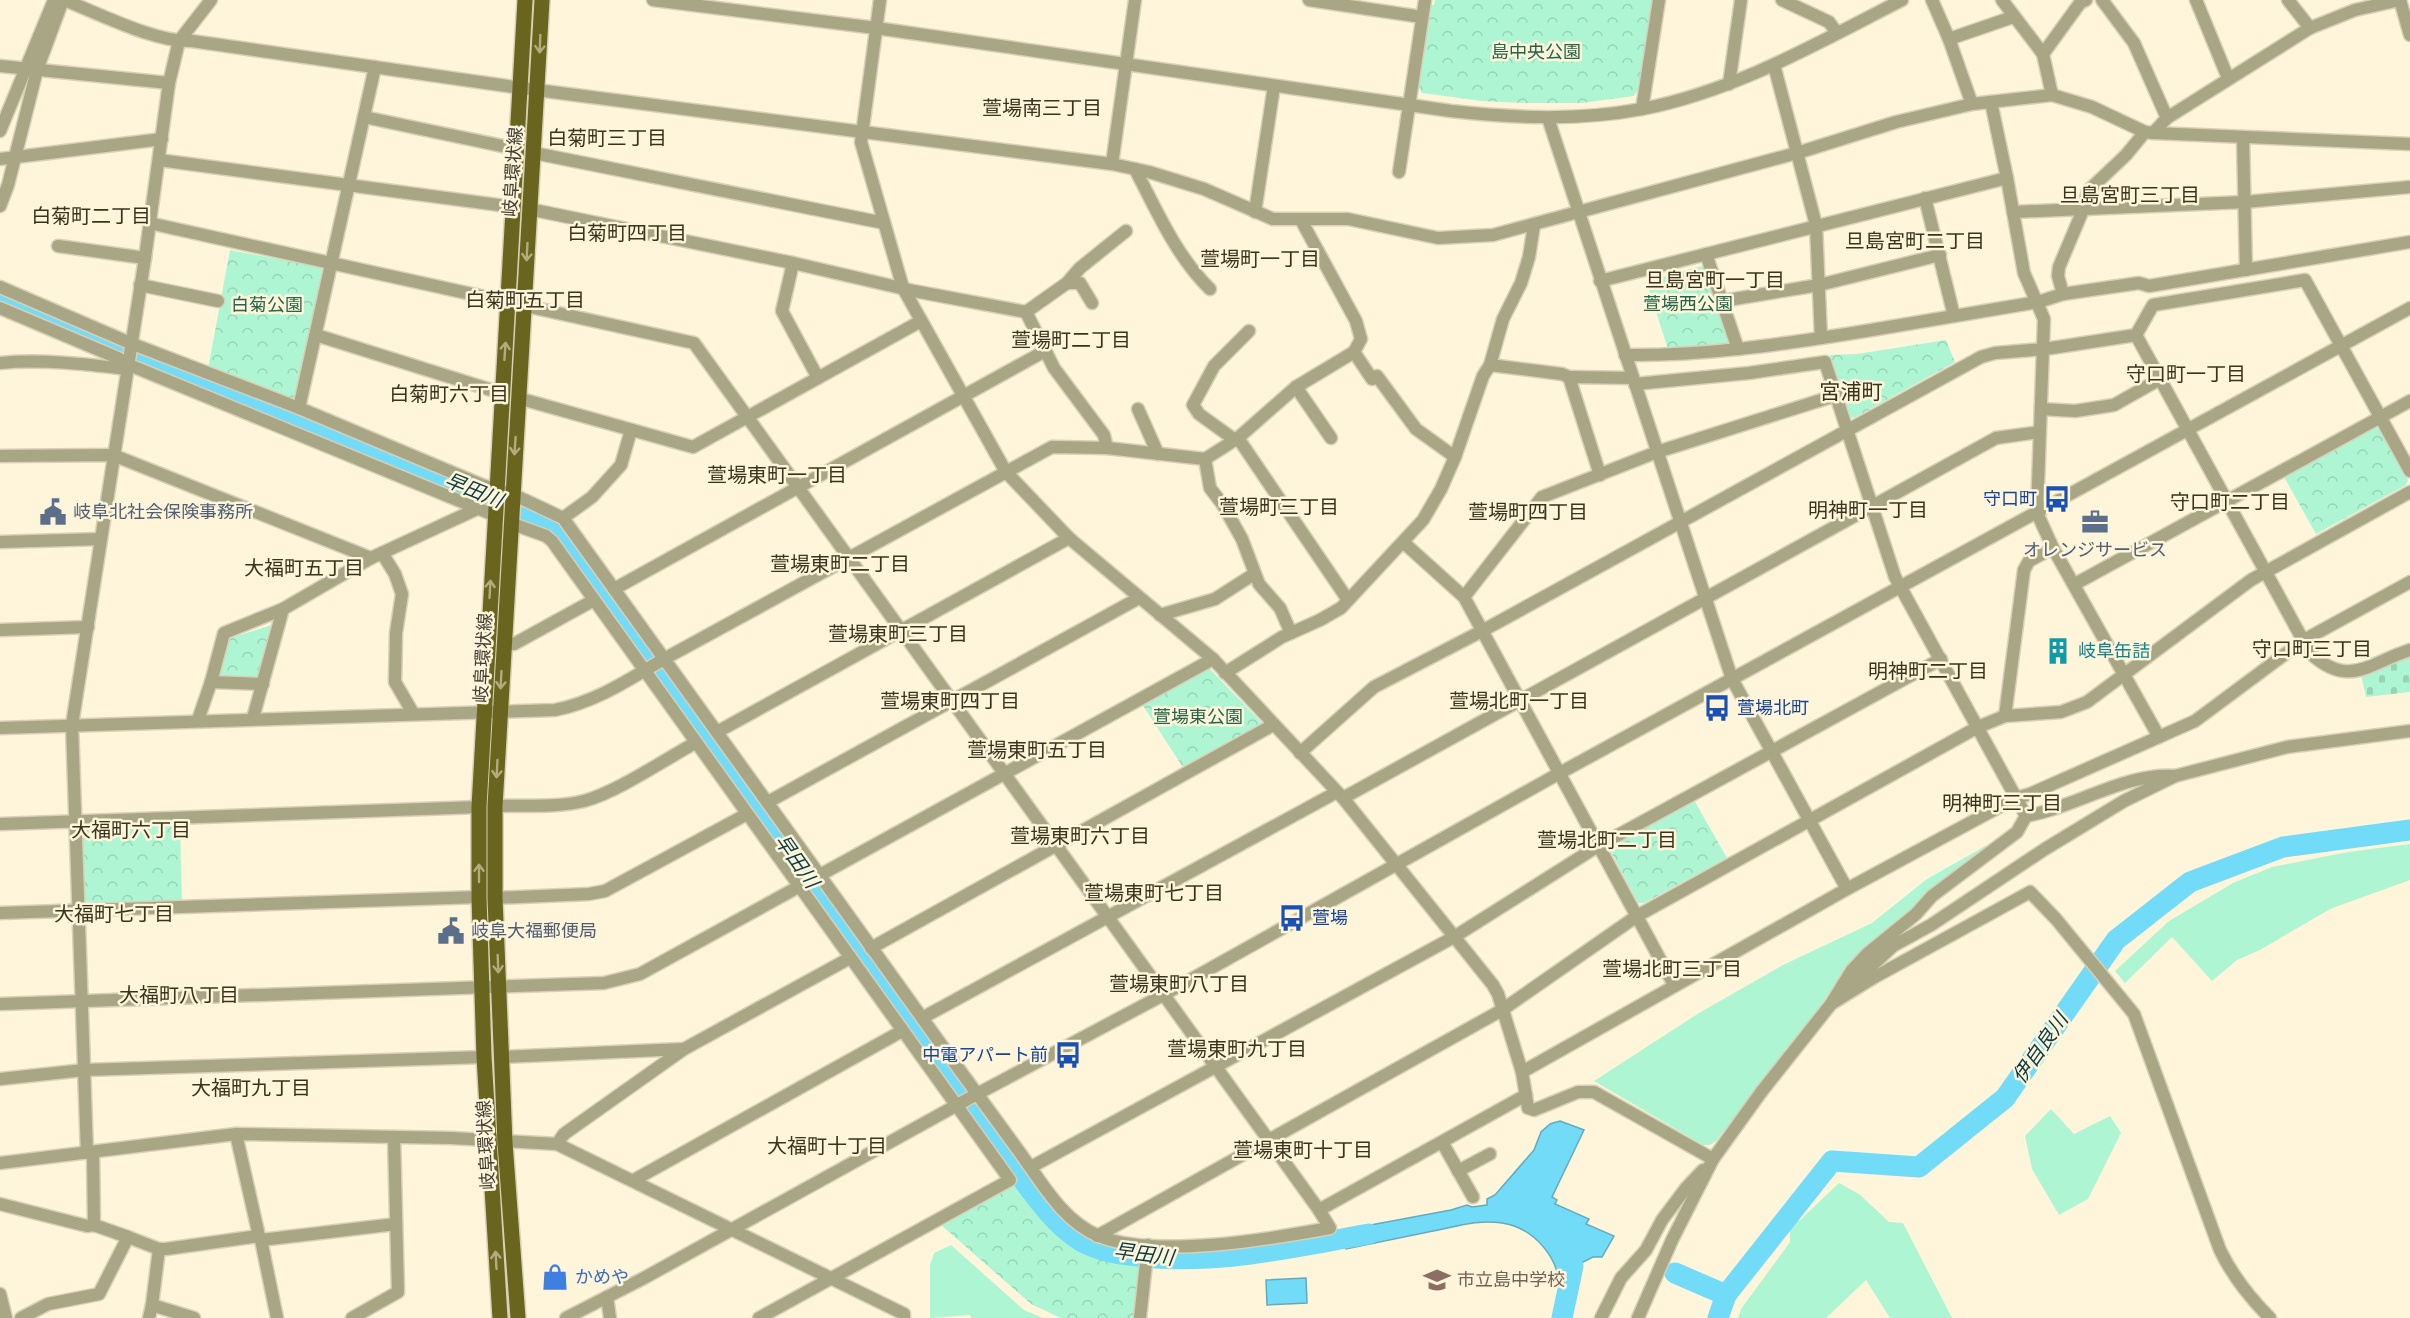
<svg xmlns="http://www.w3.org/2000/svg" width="2410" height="1318" viewBox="0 0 2410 1318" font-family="Lato,'Noto Sans JP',sans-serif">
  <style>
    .green { fill: #aef6d3 }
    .cemetery { fill: url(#cemetery-stones) }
    .park { fill: url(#park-crowns) }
    .water { fill: #71dbf8; stroke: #62abbd; stroke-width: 1.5 }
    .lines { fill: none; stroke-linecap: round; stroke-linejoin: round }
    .river { stroke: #71dbf8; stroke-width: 21 }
    .minor-casing { stroke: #d8d0b8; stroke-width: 15 }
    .major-casing { stroke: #d8d0b8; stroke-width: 18 }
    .minor { stroke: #a8a684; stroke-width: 12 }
    .major { stroke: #69641e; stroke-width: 15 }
    .oneway { stroke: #b4ac7c }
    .labels { text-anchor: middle; stroke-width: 5; stroke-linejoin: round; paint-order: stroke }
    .park-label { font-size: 18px; fill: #22654a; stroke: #fef5da }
    .street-label { font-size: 18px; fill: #3f3c32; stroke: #fef5da }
    .transit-label { font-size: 18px; fill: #164399; stroke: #fef5da; text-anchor: end }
    .service-label { font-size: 18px; fill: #4e5e75; stroke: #fef5da; text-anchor: start }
    .culture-label { font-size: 18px; fill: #0d838f; stroke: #fef5da; text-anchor: start }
    .shop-label { font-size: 18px; fill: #366cbe; stroke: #fef5da; text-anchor: start }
    .education-label { font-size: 18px; fill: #785e54; stroke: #fef5da; text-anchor: start }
    .neighbourhood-label { font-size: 20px; fill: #39331d; stroke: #fef5da }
    .water-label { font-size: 20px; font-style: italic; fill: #073a46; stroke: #fef5da }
    .quarter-label { font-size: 21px; fill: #39331d; stroke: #fef5da }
  </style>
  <defs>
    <pattern id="cemetery-stones" width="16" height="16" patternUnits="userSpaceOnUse" patternTransform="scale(1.5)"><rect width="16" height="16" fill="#aef6d3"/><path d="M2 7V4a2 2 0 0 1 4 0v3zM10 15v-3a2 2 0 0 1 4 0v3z" fill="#97d4b6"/></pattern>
    <pattern id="park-crowns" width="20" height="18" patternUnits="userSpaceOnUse" patternTransform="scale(1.5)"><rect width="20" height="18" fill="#aef6d3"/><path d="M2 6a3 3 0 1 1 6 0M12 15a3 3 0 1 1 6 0" fill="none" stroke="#97d4b6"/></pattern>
  </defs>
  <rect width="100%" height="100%" fill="#fef5da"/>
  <g class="green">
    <polygon points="1989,844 1928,894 1911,912 1848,965 1813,1017 1716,1141 1710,1145 1703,1145 1594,1081 1699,1013 1783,965 1872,923 1927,879"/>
    <polygon points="2410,844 2410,880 2330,909 2260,950 2237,960 2212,981 2172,937 2125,983 2115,971 2169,921 2233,883 2272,867 2348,852"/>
    <polygon points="2051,1109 2074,1134 2110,1116 2121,1133 2088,1199 2059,1215 2032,1169 2025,1136"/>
    <polygon points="1839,1183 1859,1194 1889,1222 1903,1223 1952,1318 1890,1318 1866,1280 1826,1318 1738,1318 1741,1309 1790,1242 1790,1220 1800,1220"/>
    <polygon points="951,1245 1024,1310 1043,1318 971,1318 970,1315 930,1318 930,1265 934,1253"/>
  </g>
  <polygon class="cemetery" points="2410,656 2410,692 2366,697 2361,675"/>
  <g class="park">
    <polygon points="1435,0 1653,0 1638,89 1634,96 1581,103 1523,103 1482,101 1422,93 1419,88 1431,5 1434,5"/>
    <polygon points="230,250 324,268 294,402 208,369"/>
    <polygon points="1710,264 1734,345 1668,349 1646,281"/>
    <polygon points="1946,340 1955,362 1854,418 1850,417 1830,355 1857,354"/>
    <polygon points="2375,427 2380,428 2408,480 2406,485 2316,534 2284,477"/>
    <polygon points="275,624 262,684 210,685 224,640"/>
    <polygon points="1209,668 1263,724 1184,769 1142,704"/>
    <polygon points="1694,800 1727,858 1644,903 1638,903 1610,850 1610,846"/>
    <polygon points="180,823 182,902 89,905 85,901 81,829 85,825"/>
    <path d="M1017 1184C1025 1196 1033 1208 1041 1219 1065 1249 1105 1261 1142 1265L1135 1318H1061L1031 1304 941 1225Z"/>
  </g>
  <g class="water">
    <path d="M1560 1121 1584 1130 1552 1197 1557 1200 1555 1204 1589 1219 1586 1224 1614 1236 1602 1257H1593L1581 1263 1573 1292 1560 1291C1560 1259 1535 1228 1502 1223 1478 1219 1455 1227 1433 1231 1404 1237 1375 1243 1346 1249L1338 1231 1451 1210 1467 1205 1472 1207 1487 1205V1199L1495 1195 1534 1150 1541 1132 1550 1124Z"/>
    <polygon points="1306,1278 1307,1303 1267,1305 1266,1280"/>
  </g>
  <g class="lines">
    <g class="river">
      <path d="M0 295 460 486 558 524 1016 1171C1036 1196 1053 1224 1081 1241 1099 1251 1118 1254 1138 1256 1216 1266 1292 1247 1369 1234"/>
      <polyline points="1675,1273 1726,1295"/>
      <polyline points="1562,1318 1573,1266"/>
      <polyline points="1718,1318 1726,1295 1832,1161 1919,1167 2005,1098 2116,940 2190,882 2283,847 2410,830"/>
    </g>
    <defs>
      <g id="minor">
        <path d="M64 0C98 13 156 43 192 41L521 88 1112 164 1149 172 1204 189 1273 219H1348L1438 238 1493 235 1797 153 1896 122 1972 104 2052 95 2092 107 2145 132 2153 133 2410 144"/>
        <path d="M653 0 876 28 1451 111C1515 118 1578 121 1642 109 1735 91 1818 43 1902 0"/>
        <polyline points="880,0 861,142 903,288 1006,472 1069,538 1213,659 1343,798 1493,985 1498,994 1522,1072 1528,1108 1534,1110 1578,1092 1594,1092 1713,1159"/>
        <polyline points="1309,0 1422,17"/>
        <polyline points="1782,0 1829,22 1837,33"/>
        <polyline points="1932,0 1949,39 1972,104"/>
        <polyline points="2002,0 2043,54 2052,95"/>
        <polyline points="2102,0 2134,43 2167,118"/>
        <polyline points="2196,0 2228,78"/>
        <polyline points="2288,0 2310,28"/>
        <polyline points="2400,0 2410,35"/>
        <polyline points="1949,39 2013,17"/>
        <polyline points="2043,54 2080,3 2086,0"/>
        <polyline points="1774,65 1816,225 1821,338"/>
        <polyline points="0,66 169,83"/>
        <polyline points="1729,84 1741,0"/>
        <polyline points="1991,102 2007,178 2024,273 2044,319 2037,513 2053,548 2159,737"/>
        <polyline points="1642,109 1659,0"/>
        <polyline points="364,117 517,149"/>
        <polyline points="1548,118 1732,679 1847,889"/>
        <polyline points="0,131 54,0"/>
        <polyline points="2153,133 2167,118 2310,28 2355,10 2400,0"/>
        <polyline points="2243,138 2246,270"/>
        <polyline points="534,153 884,223"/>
        <polyline points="0,159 162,139"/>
        <polyline points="159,160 514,207"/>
        <polyline points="1112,164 1135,0"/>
        <path d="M1135 169C1157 211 1176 256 1210 289"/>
        <polyline points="1399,172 1425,0"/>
        <polyline points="1925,198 1954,316"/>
        <polyline points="0,206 8,185 37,70 63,0"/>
        <polyline points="529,209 793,263 914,291 1026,312 1054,368 1104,435 1107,448"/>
        <polyline points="1255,212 1274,86"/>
        <polyline points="2013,212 2245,202 2410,187"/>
        <polyline points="58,246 145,258"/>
        <polyline points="1706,254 1738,349"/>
        <polyline points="793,263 782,311 818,378"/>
        <polyline points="1600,281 2007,178"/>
        <polyline points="1067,283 1080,283 1092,303"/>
        <polyline points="140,285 218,301"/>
        <path d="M0 287 130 343 299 408 482 485 512 494 563 518C691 697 819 876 948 1054 971 1086 995 1118 1018 1150 1041 1181 1062 1221 1099 1236 1155 1259 1270 1239 1330 1228L1319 1210 694 343 149 223"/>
        <polyline points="2063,294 2058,276 2059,267 2083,210 2088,191 2126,155 2145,132"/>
        <polyline points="1722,301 1819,285 1940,255"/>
        <polyline points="0,308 118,358 127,364 494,515"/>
        <polyline points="1026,312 1067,283 1080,268 1126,231"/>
        <polyline points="316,335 501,393"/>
        <polyline points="2136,335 2153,305 2305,280 2410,471"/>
        <polyline points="1354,352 1372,379 1377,376 1416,429 1455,457"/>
        <path d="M1625 355C1702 356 1778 345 1853 333 1915 323 1977 312 2038 302L2063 294 2139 283 2149 286 2410 242"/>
        <path d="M0 363C42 359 85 364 127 369"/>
        <polyline points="1490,365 1562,374 1569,377"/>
        <polyline points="1635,384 1749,373 1825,362 1895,577 2026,816 2017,832 1932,896 1916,914 1867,954 1852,970 1831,1004 1762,1091 1713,1159 1672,1240 1638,1318"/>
        <polyline points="1296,387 1331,438"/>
        <polyline points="518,398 693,447 921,321"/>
        <polyline points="299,408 375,67"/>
        <polyline points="1138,409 1158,454"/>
        <polyline points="2041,409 2075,411 2114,405 2160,379"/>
        <polyline points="1238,438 1348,600"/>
        <polyline points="1235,440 1199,414 1193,405 1214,366 1249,331"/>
        <polyline points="0,456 113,455 371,558 479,508"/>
        <polyline points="1205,459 1210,488 1223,505 1242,539 1259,584 1280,608 1291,633"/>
        <polyline points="1600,475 1569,377 1633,378"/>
        <polyline points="563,518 592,497 621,465 631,430"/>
        <polyline points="510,523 546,536 552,541 1010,1180 759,1318"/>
        <polyline points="0,542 100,539"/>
        <polyline points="1403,542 1464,597 1674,985"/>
        <polyline points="382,553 395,574 402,594 396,633 395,682 413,713"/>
        <polyline points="2075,584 2410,401"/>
        <polyline points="614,589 1045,351"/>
        <polyline points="1464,597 1542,497 1657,452 1837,395"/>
        <polyline points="1160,615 1215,599 1254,574"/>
        <polyline points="0,630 88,627"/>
        <polyline points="503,644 514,644 594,600"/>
        <polyline points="1225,673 1282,637 1320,620 1341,608 1423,520 1441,489 1455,457 1483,376 1490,365 1503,319 1521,283 1529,257 1534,225"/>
        <polyline points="211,682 224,633 283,609"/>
        <polyline points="2005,716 2024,570 2029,561 2053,548"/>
        <polyline points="253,718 283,609 371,558"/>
        <polyline points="198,720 211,682 263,684"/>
        <path d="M0 728 555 710C596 702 628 680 664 659L1052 447 1107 448 1205 459 1238 438 1296 387 1354 352 1361 339 1356 321 1301 220"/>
        <polyline points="717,732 1069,538"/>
        <path d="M1300 753 1374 687 1482 631 1981 357 1995 353 2045 349 2136 335 2310 653C2349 689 2369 663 2410 650"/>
        <polyline points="1343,798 1996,438 2039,432"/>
        <polyline points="768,802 1139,598"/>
        <path d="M495 806C524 805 556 808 584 801 617 792 664 760 695 743"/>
        <path d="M2026 816C2074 808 2126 772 2175 776L2287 747 2410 731"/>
        <polyline points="0,824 479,807"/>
        <polyline points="495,898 589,894 605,891 747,814"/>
        <polyline points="0,913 479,897"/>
        <polyline points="871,948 1273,725"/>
        <polyline points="1844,984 1866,971 1893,946 1931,925 2045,849 2124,801 2175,776"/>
        <polyline points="0,1004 604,983 640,974 1213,659"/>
        <path d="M1831 1004 1873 978 2030 892 2056 919 2134 1014 2220 1250C2233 1277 2249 1297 2270 1318"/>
        <polyline points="922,1018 1337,792"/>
        <polyline points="501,1057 683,1049"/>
        <polyline points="1522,1072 1847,889 2016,798 2030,794 2195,721 2304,640 2410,582"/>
        <polyline points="0,1079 84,1070 484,1057"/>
        <polyline points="236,1134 259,1236"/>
        <polyline points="1442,1142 1473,1197"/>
        <polyline points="557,1144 564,1134 684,1049 850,958"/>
        <polyline points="93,1152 94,1225 128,1237"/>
        <polyline points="87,1153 72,725 145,258 169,83 179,41 211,0"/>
        <polyline points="0,1163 236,1134 451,1138 557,1144 904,1314 904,1318"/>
        <polyline points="1031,1167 1454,937 1598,846 1941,659"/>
        <polyline points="1458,1171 1490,1154"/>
        <polyline points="634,1180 902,1031"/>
        <polyline points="0,1204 87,1226 94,1225"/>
        <polyline points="1319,1210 1526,1095"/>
        <polyline points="1097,1236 1502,1010 1637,916 1978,727 2005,716 2061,712 2087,702 2251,580 2410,492"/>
        <polyline points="261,1240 277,1318"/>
        <polyline points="0,1294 6,1318"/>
        <polyline points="607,1297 610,1318"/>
        <polyline points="152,1305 159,1249"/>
        <polyline points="21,1318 48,1304 99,1294 128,1237 159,1249 166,1249 259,1236 261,1240 396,1224"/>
        <polyline points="149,1318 152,1305 194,1318"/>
        <polyline points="352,1318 398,1292 394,1137"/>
        <polyline points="566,1318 644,1278 977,1094 1163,995 1558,774 2410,308"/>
        <polyline points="1140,1318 1148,1245"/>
        <polyline points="1601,1318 1621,1278 1646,1250 1662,1220 1686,1188 1703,1170"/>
      </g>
      <g id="major">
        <polyline points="500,1318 484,1057 479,897 479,807 525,0"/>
        <polyline points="518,1318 505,1143 495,898 495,806 542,0"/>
      </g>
    </defs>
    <use href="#minor" class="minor-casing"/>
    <use href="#major" class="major-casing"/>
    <use href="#minor" class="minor"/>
    <use href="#major" class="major"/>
  </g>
  <defs><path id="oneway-shaft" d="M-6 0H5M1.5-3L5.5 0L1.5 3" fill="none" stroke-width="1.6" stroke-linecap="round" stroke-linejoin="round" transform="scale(1.5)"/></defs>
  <g class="oneway">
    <use href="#oneway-shaft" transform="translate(540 44) rotate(92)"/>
    <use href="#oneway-shaft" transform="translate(527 252) rotate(93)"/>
    <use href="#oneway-shaft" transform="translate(505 351) rotate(-86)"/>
    <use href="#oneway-shaft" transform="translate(515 446) rotate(94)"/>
    <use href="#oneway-shaft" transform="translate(490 589) rotate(-87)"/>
    <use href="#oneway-shaft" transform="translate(501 680) rotate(93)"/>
    <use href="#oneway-shaft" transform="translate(497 769) rotate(93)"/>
    <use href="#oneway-shaft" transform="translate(479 873) rotate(-90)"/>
    <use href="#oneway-shaft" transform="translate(498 964) rotate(88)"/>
    <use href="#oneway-shaft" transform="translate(496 1260) rotate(-93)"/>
  </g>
  <defs>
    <symbol id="bus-bare" viewBox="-9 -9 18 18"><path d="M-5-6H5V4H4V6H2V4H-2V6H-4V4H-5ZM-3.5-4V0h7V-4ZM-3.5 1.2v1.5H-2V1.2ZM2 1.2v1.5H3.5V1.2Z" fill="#1a4fb4" stroke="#fef5da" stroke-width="2.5" paint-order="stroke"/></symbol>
    <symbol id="civic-bare" viewBox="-9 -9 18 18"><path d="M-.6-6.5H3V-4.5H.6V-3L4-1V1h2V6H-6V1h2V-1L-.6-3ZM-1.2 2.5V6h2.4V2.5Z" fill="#5c6f8a" stroke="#fef5da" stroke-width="2.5" paint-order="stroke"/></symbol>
    <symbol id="office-bare" viewBox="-9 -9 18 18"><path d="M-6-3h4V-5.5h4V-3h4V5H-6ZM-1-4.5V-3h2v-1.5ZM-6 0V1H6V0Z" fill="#5c6f8a" stroke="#fef5da" stroke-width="2.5" paint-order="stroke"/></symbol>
    <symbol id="building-bare" viewBox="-9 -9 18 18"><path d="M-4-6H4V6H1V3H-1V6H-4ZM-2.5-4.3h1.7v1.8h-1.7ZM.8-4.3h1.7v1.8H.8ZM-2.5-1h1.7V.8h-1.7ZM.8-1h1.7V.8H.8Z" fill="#0f9aa8" stroke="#fef5da" stroke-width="2.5" paint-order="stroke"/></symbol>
    <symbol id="shop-bare" viewBox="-9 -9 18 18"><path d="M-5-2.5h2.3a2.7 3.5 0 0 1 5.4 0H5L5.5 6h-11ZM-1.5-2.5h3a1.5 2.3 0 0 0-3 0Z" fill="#3f7fe0" stroke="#fef5da" stroke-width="2.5" paint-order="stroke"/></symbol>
    <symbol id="school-bare" viewBox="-9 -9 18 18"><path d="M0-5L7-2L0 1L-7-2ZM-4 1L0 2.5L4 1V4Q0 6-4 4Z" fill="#8d6e63" stroke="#fef5da" stroke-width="2.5" paint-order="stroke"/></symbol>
  </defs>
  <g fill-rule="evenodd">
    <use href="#bus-bare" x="2038" y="480" width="38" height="38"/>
    <use href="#civic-bare" x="34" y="493" width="38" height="38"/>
    <use href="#office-bare" x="2076" y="503" width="38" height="38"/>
    <use href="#building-bare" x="2039" y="632" width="38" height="38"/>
    <use href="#bus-bare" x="1698" y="689" width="38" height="38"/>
    <use href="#bus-bare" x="1273" y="899" width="38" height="38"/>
    <use href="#civic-bare" x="432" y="912" width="38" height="38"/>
    <use href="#bus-bare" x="1049" y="1036" width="38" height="38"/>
    <use href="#shop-bare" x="536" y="1258" width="38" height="38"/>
    <use href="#school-bare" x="1418" y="1261" width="38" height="38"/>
  </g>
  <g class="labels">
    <g class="park-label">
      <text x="1536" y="58">島中央公園</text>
      <text x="1688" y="310">萱場西公園</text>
      <text x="267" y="311">白菊公園</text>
      <text x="1198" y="723">萱場東公園</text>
    </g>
    <g class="street-label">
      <text transform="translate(513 172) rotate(-86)" y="6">岐阜環状線</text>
      <text transform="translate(483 658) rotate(-87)" y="6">岐阜環状線</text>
      <text transform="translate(486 1145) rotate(-93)" y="6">岐阜環状線</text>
    </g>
    <g class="transit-label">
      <text x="2037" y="505">守口町</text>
      <text x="1737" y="714" text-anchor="start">萱場北町</text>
      <text x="1312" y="924" text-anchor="start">萱場</text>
      <text x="1048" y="1061">中電アパート前</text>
    </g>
    <g class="service-label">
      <text x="73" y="518">岐阜北社会保険事務所</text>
      <text x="2095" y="556" text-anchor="middle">オレンジサービス</text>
      <text x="471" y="937">岐阜大福郵便局</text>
    </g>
    <g class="culture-label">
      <text x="2078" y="657">岐阜缶詰</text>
    </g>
    <g class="shop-label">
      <text x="575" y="1283">かめや</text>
    </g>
    <g class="education-label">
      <text x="1457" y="1286">市立島中学校</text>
    </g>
    <g class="neighbourhood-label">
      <text x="1042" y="115">萱場南三丁目</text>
      <text x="607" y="145">白菊町三丁目</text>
      <text x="2130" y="202">旦島宮町三丁目</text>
      <text x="91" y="223">白菊町二丁目</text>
      <text x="627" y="240">白菊町四丁目</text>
      <text x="1915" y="248">旦島宮町二丁目</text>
      <text x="1260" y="266">萱場町一丁目</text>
      <text x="1715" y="287">旦島宮町一丁目</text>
      <text x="525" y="307">白菊町五丁目</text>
      <text x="1071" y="347">萱場町二丁目</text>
      <text x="2186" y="381">守口町一丁目</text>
      <text x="449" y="401">白菊町六丁目</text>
      <text x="777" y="482">萱場東町一丁目</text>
      <text x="2230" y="509">守口町二丁目</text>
      <text x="1279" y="514">萱場町三丁目</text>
      <text x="1868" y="517">明神町一丁目</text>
      <text x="1528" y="519">萱場町四丁目</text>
      <text x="840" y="571">萱場東町二丁目</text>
      <text x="304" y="575">大福町五丁目</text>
      <text x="898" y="641">萱場東町三丁目</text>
      <text x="2312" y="656">守口町三丁目</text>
      <text x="1928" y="678">明神町二丁目</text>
      <text x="950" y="708">萱場東町四丁目</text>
      <text x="1519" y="708">萱場北町一丁目</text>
      <text x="1037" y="757">萱場東町五丁目</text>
      <text x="2002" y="810">明神町三丁目</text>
      <text x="131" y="837">大福町六丁目</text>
      <text x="1080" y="843">萱場東町六丁目</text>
      <text x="1607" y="847">萱場北町二丁目</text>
      <text x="1154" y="900">萱場東町七丁目</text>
      <text x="114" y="921">大福町七丁目</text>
      <text x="1672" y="976">萱場北町三丁目</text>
      <text x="1179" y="991">萱場東町八丁目</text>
      <text x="179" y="1002">大福町八丁目</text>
      <text x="1237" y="1056">萱場東町九丁目</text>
      <text x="251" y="1095">大福町九丁目</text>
      <text x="827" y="1153">大福町十丁目</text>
      <text x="1303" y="1157">萱場東町十丁目</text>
    </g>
    <g class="water-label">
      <text transform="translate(474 490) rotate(22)" y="7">早田川</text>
      <text transform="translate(797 861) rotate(55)" y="7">早田川</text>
      <text transform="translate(2040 1048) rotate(-55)" y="7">伊自良川</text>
      <text transform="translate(1144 1254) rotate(7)" y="7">早田川</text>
    </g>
    <g class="quarter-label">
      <text x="1851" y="399">宮浦町</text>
    </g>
  </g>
</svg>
